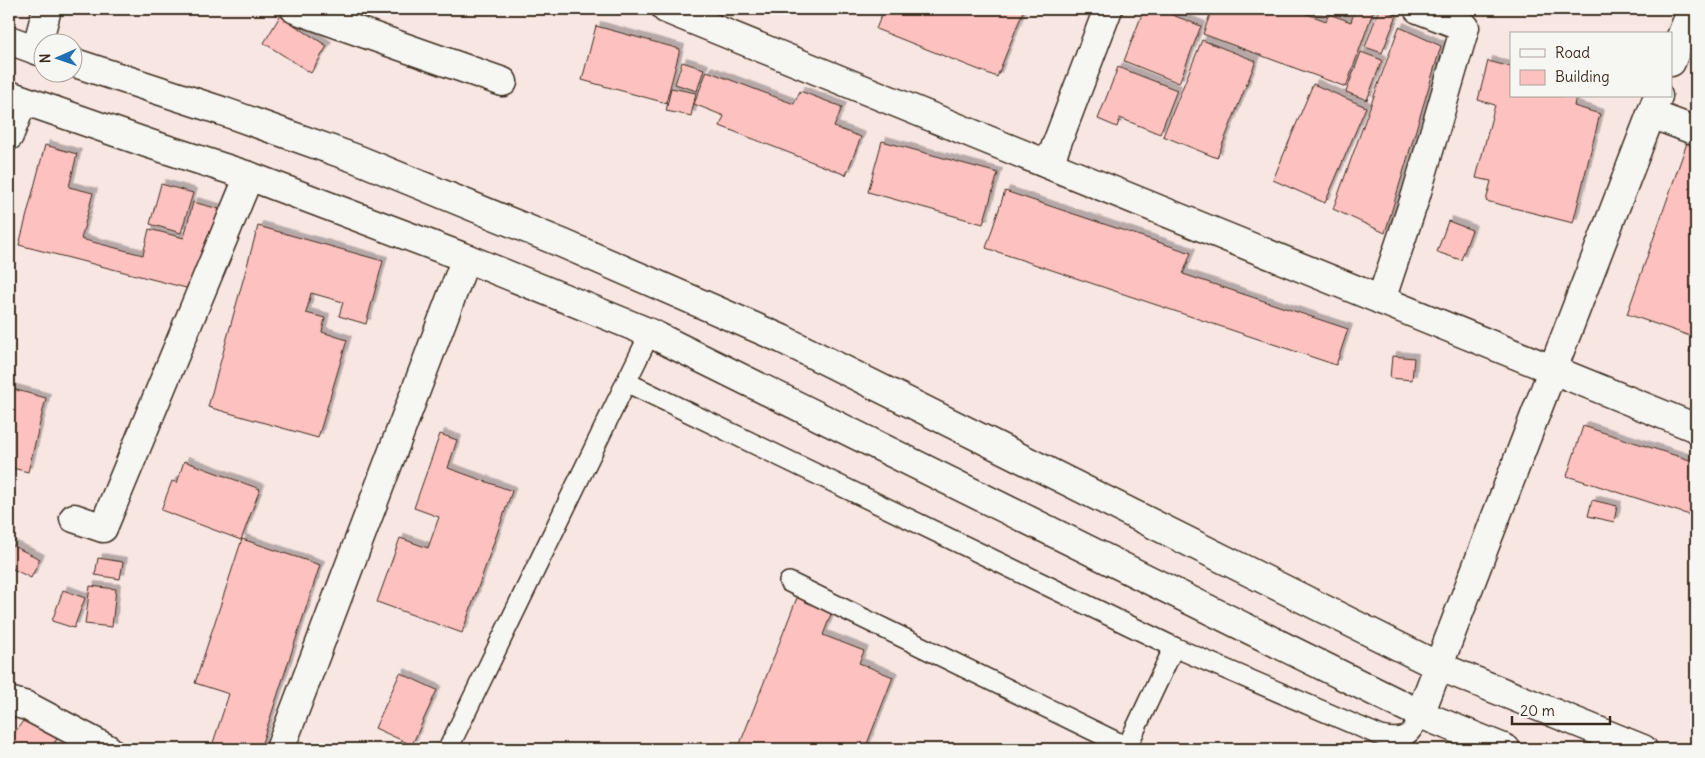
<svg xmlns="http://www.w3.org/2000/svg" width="1705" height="758" viewBox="0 0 1705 758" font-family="Delius,sans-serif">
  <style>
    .building { fill: #fdc1bf; stroke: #3b2a1e; filter: url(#shadow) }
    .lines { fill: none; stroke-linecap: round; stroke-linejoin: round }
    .service-casing { stroke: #3b2a1e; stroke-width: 22 }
    .minor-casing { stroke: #3b2a1e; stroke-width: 31 }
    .secondary-casing { stroke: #3b2a1e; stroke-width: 31 }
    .service { stroke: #f6f6f2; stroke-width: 19 }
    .minor { stroke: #f6f6f2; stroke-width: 28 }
    .secondary { stroke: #f6f6f2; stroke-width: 28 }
  </style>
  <defs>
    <filter id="shadow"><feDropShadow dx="4.5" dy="-4.5" stdDeviation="0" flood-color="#0004"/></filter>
  </defs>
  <rect width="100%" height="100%" fill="#f8e6e3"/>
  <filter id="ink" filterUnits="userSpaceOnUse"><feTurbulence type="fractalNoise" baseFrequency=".02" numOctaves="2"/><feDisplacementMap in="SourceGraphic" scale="10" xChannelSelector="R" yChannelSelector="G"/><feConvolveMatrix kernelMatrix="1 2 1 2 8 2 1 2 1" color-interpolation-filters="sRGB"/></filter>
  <g filter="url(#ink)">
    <g class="building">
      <polygon points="884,9 1024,9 997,77 876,29"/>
      <polygon points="1144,9 1157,9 1201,26 1179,83 1124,61"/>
      <polygon points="1212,9 1294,9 1326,21 1329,14 1351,22 1355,9 1374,9 1346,87 1203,34"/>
      <polygon points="1326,9 1346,9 1343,15"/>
      <polygon points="1379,9 1397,15 1382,53 1365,47"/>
      <polygon points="280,16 327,46 311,73 264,43"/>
      <polygon points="596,26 680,49 666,103 582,80"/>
      <polygon points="1399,27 1441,46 1385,233 1333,209"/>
      <polygon points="1202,40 1256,61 1217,158 1163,136"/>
      <polygon points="1361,52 1382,60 1367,100 1346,92"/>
      <polygon points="1488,61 1511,67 1511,96 1576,96 1574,106 1600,114 1573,223 1486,201 1491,181 1476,178 1495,105 1478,100"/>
      <polygon points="682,62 704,69 697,91 675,84"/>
      <polygon points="1118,67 1177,90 1160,134 1120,118 1117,127 1098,119"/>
      <polygon points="707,71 794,104 800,91 842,107 834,127 861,137 846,175 720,126 724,116 694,104"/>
      <polygon points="1313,84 1366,107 1325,203 1273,180"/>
      <polygon points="671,88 696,93 691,116 666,111"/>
      <polygon points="1688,140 1696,143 1696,317 1690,336 1627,314"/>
      <polygon points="882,141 998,173 983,224 868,192"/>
      <polygon points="45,145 77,154 69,187 93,193 81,239 143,255 149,229 184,238 193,202 219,209 198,291 19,245"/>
      <polygon points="161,184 193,193 181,233 150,224"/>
      <polygon points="1005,191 1191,253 1183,274 1348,329 1336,365 986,248"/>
      <polygon points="1448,221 1472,230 1461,260 1437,252"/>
      <polygon points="258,226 383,261 366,324 339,316 343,302 311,293 306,313 325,318 322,332 347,340 318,438 208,407"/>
      <polygon points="1696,329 1696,354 1689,352"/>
      <polygon points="1392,356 1414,358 1412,380 1390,378"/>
      <polygon points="9,388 46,398 28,472 9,467"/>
      <polygon points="1583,426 1696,462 1696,517 1567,476"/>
      <polygon points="440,434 457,440 448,468 512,491 462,633 377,602 400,538 428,548 439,517 414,508"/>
      <polygon points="184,461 260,489 241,540 161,510 172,481 177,483"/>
      <polygon points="1592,500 1617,506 1614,522 1588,516"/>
      <polygon points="242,539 320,565 260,749 211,749 229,694 195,683"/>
      <polygon points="9,544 40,559 31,578 9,567"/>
      <polygon points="98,558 123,562 120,579 95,575"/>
      <polygon points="90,586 116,589 112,627 85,624"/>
      <polygon points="63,590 85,598 74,628 52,621"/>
      <polygon points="798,595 833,609 823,635 864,651 859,663 893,677 865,749 738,749"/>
      <polygon points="400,673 437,690 412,745 375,728"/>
      <polygon points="29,713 59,736 51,747 54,749 9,749 9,740"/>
    </g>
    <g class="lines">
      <defs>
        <g id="service">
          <path d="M626 382 1174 647 1381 736C1405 741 1412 736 1420 714"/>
          <polyline points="789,582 1127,747"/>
          <polyline points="448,749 650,333"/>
          <polyline points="1126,749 1174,647"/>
        </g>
        <g id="minor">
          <polyline points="295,9 503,82"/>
          <polyline points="666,9 1696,428"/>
          <polyline points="36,50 47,9"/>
          <polyline points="1671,62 1692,9"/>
          <polyline points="1651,114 1696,131"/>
          <polyline points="9,136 23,100"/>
          <polyline points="1049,164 1108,9"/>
          <polyline points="1381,300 1416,195 1465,27 1418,9"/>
          <polyline points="74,518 103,528 249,176"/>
          <polyline points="9,701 27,706 108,749"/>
          <polyline points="1420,714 1658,96"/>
          <polyline points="280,749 466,258"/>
        </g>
        <g id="secondary">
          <polyline points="9,40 42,52"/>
          <polyline points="72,62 222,111 357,159 564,244 782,339 1438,666 1643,749"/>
          <polyline points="9,95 150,144 249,176 466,258 650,333 1420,714 1506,749"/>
        </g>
      </defs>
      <use href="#service" class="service-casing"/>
      <use href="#minor" class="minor-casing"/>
      <use href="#secondary" class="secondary-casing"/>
      <use href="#service" class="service"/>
      <use href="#minor" class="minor"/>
      <use href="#secondary" class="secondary"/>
    </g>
  </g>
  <rect width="1705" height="758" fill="none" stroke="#f6f6f2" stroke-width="30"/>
  <rect x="15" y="15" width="1675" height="728" fill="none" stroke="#3b2a1e" stroke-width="2" filter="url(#ink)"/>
  <rect x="1510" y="32" width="162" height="65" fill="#f6f6f2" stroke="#aba49d"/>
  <rect x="1520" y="49" width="25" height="8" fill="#f6f6f2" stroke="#aba49d"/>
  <text x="1555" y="58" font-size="15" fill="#3b2a1e">Road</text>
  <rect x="1520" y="70" width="25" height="15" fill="#fdc1bf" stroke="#aba49d"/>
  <text x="1555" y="82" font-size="15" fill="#3b2a1e">Building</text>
  <g transform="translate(58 58) rotate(268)"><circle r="24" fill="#f6f6f2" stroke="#aba49d"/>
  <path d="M0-4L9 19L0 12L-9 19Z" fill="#1f6fb2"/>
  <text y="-8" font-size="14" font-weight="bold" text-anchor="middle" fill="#3b2a1e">N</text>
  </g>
  <path d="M1512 716v8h98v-8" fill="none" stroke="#3b2a1e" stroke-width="2.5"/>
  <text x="1520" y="716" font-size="15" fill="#3b2a1e" stroke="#f6f6f2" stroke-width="4" paint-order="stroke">20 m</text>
</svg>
